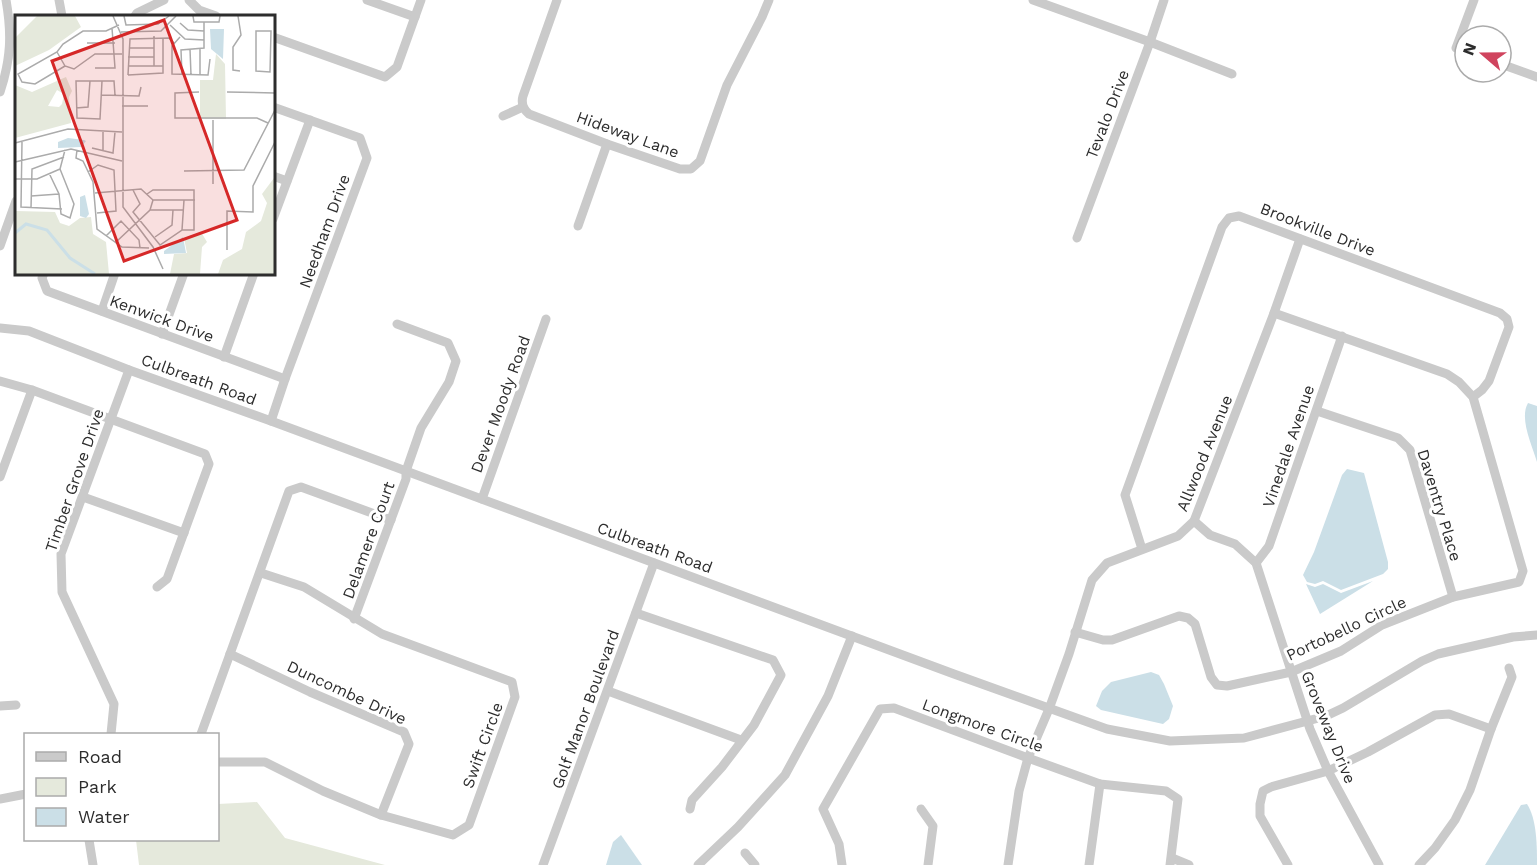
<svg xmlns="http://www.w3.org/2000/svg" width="1537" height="865" viewBox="0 0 1537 865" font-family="'Work Sans',sans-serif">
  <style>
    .green { fill: #e5e9dc }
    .water { fill: #cbdfe7 }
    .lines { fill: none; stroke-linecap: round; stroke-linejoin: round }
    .minor { stroke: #cacaca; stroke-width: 9 }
    .labels { text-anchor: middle; stroke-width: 6; stroke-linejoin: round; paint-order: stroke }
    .street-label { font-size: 16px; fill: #2d2d2d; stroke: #fff }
    .inset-river { fill: none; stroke: #cbdfe7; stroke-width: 3 }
    .inset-road { fill: none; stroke: #ababab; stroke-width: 1.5 }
    .view { fill: #d62828; fill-opacity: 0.15; stroke: #d62828; stroke-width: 3 }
    .inset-edge { fill: none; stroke: #2d2d2d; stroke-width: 3 }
  </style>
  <rect width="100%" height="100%" fill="#fff"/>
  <polygon class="green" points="257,802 285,838 385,865 139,865 136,840 218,840 218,804"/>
  <g class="water">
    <path d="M1528 403 1537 406V462C1532 445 1519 418 1528 403Z"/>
    <polygon points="1347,469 1364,473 1388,562 1388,569 1383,574 1341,590 1323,581 1315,584 1307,582 1303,575 1314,552 1342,475"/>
    <polygon points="1373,581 1320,614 1306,584 1315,587 1323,584 1341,593"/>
    <polygon points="1151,672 1159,675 1164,684 1173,706 1169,719 1163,724 1101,710 1096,706 1102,691 1111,682"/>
    <path d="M1527 804C1537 819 1537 847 1537 865H1485L1521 805Z"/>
    <polygon points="621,835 642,865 606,865 613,842"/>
  </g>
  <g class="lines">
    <g class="minor">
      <polyline points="59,0 62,16"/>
      <polyline points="189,0 199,10 216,16"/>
      <polyline points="367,0 415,17"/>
      <path d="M557 0 523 96C521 103 523 109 529 114L607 144 680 169H691L700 161 727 85 762 17 769 0"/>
      <polyline points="1033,0 1150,42 1232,74"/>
      <polyline points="135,16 137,13 164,0"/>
      <polyline points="273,37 385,77 397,67 421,0"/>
      <polyline points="1465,51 1456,48 1474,0"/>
      <polyline points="1501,64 1537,77"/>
      <path d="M0 92C11 59 12 34 6 0"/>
      <polyline points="503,116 523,107"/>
      <polyline points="273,176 287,181"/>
      <polyline points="273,219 310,120"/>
      <polyline points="578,226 607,144"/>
      <polyline points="1077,238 1150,42 1164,0"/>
      <polyline points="0,246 16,201"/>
      <polyline points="44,273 42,278 47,291 285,379"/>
      <polyline points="102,311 115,273"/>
      <polyline points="0,328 29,331 129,370 271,421 954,674 1107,729 1170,741 1244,738 1326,716 1343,708 1422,661 1438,654 1513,637 1537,635"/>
      <polyline points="162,334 184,273"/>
      <polyline points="224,357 254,273"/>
      <polyline points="0,381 32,390 205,454 209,464 167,579 157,587"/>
      <polyline points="1317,411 1398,438 1410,450 1453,597"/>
      <polyline points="271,421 285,379 367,158 360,138 273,107"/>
      <polyline points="0,477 32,390"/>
      <polyline points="83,497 184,533"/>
      <polyline points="482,499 546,319"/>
      <polyline points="1194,521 1210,535 1235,544 1256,563 1310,729 1328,771 1379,865"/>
      <polyline points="1142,549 1125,495 1222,227 1229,218 1239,216 1500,313 1507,319 1509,327 1489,381 1482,390 1473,397"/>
      <polyline points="1256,563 1269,546 1342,336"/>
      <polyline points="636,613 773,660 781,675 754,725 722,767 692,800 690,809"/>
      <polyline points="354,619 406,479 406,471 421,428 449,382 456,361 448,343 397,324"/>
      <polyline points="1075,632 1103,640 1112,640 1179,616 1188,618 1195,624 1211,677 1217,685 1227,686 1291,672 1341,651 1382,625 1453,597 1519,582 1523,571 1473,397 1459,382 1447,374 1274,313"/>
      <polyline points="230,654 310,692 404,732 409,744 381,815"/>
      <polyline points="608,691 741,740"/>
      <polyline points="0,706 16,705"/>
      <polyline points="111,734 114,704 62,592 61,554 129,370"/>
      <polyline points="201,734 289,491 301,487 391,520"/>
      <polyline points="218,762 265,762 323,791 381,815 453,835 469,825 515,697 512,682 382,634 304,587 261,573"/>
      <polyline points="0,799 26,794"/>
      <polyline points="921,809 933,826 928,865"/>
      <polyline points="89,840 93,865"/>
      <polyline points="745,853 755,865"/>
      <polyline points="1172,858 1189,865"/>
      <polyline points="543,865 654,563"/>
      <polyline points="698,865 738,827 785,775 828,696 852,636"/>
      <polyline points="842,865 839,844 823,809 880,709 894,708 1028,758 1100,784 1166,791 1178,799 1170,865"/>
      <polyline points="1008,865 1019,791 1028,758 1049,709 1069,654 1092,580 1107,563 1178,536 1194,521 1274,313 1300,239"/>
      <polyline points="1089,865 1100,784"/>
      <polyline points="1288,865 1260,816 1260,804 1263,791 1271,787 1328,771 1368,752 1435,715 1449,714 1491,729"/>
      <polyline points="1419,865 1435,848 1455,820 1470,790 1491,729 1512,677 1509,668"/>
    </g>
  </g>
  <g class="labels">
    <g class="street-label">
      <text transform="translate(1107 114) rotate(-69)" y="6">Tevalo Drive</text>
      <text transform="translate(628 134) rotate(20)" y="6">Hideway Lane</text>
      <text transform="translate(1318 229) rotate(21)" y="6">Brookville Drive</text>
      <text transform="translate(324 231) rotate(-70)" y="6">Needham Drive</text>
      <text transform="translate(162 318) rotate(20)" y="6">Kenwick Drive</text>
      <text transform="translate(199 379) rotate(20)" y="6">Culbreath Road</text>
      <text transform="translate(500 404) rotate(-70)" y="6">Dever Moody Road</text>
      <text transform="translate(1288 446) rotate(-71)" y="6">Vinedale Avenue</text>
      <text transform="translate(1204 453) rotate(-68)" y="6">Allwood Avenue</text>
      <text transform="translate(74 480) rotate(-71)" y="6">Timber Grove Drive</text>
      <text transform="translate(1440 505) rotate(73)" y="6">Daventry Place</text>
      <text transform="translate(368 540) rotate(-70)" y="6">Delamere Court</text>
      <text transform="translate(655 547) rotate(20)" y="6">Culbreath Road</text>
      <text transform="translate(1346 628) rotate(-25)" y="6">Portobello Circle</text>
      <text transform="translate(347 692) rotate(25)" y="6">Duncombe Drive</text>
      <text transform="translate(585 709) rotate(-70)" y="6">Golf Manor Boulevard</text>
      <text transform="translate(983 725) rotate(20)" y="6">Longmore Circle</text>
      <text transform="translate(1329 727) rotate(68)" y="6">Groveway Drive</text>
      <text transform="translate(482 745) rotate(-70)" y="6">Swift Circle</text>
    </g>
  </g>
  <g transform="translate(15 15)">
    <rect width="260" height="260" fill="#fff"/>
    <path d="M22 1H60L66 12 34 35 0 51V23ZM201 39 210 49 211 104H185V65H198ZM51 62 57 76 54 82 56 108 0 123V70L17 77ZM42 75 49 79 47 89 44 92 33 91ZM259 163V259H203L208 245 227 234 231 217 246 206 252 188 247 179ZM1 196 40 197 45 208 54 211 65 203 76 202 78 219 91 227 94 259H0ZM186 217 192 227 187 232 185 259H155L159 239 172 238 169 223Z" fill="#e5e9dc" fill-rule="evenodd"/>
    <path d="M195 14H209L208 44 196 34ZM53 123 69 125 71 126 66 132 43 133V127ZM70 180 74 199 71 203 65 201V182ZM168 222 171 238 149 239V236Z" fill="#cbdfe7"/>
    <path class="inset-river" d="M0 218 11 209 32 215 55 243 80 259"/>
    <path class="inset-road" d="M98 1 108 24V192L138 232 148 254M109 1 111 10 143 9 154 1M178 1 179 7H204L205 1M223 1 226 20 218 32V55L225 56M165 8 173 15 189 16M155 10 170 24 189 25M241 16H256L255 57 241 56ZM106 17 146 16 161 1M139 21V51M165 22 157 31V59L193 60 195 44M72 28H100M114 33H139M175 34 176 60M42 37 50 51 59 54 80 39H107M113 42H139M50 51 20 69 7 67 3 59 42 37 48 29 68 16H91L104 10M113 51H148M80 53H100L97 13M113 60 115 24 154 23 159 28M113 60 148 58V23M167 60 166 35 189 33V7M185 60V34M87 66 85 104 62 103 61 66H99L100 80M184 77 160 78V103H242L253 108M212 77 260 78M86 80 124 81 126 72M107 91H133M61 93 73 92 75 66M7 127 6 192 47 194M0 128 53 114 107 117M77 133 98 138 100 117M62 135 61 143 68 146 78 167 82 214 107 232 134 233M88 136V117M0 147 56 134 107 146M169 156 229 155 260 95M73 157 83 150 99 155 101 196 82 198M34 158 44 179 46 199 55 203 59 189 45 154 50 135M0 164H22L45 154M198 169V105M118 175 125 189 118 197 145 230 167 215 169 185M80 178 126 174 138 185H180M132 179 138 175H179V215H167M16 181 44 179M16 193 17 154 49 142M135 195H169M91 221 106 206 124 225 125 233M140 222 157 210 158 195M100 228 135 195 138 185M212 235V196L238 197V171L260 127"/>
    <path class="view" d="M149 5 222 205 109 246 37 46Z"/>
    <rect width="260" height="260" class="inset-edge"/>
  </g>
  <rect x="24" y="733" width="195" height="108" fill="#ffffff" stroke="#ababab" stroke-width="1.5"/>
  <rect x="36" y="752" width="30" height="9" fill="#cacaca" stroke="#ababab" stroke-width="1.5"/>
  <text x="78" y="763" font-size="18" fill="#2d2d2d">Road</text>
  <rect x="36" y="778" width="30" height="18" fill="#e5e9dc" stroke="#ababab" stroke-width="1.5"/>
  <text x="78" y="793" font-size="18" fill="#2d2d2d">Park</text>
  <rect x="36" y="808" width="30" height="18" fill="#cbdfe7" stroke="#ababab" stroke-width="1.5"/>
  <text x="78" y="823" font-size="18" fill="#2d2d2d">Water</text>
  <g transform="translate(1483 54) rotate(290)"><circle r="28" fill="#ffffff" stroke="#ababab" stroke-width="1.5"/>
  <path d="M0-4.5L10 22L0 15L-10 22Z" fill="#d0445e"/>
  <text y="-9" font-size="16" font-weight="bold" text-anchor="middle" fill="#2d2d2d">N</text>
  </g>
</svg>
